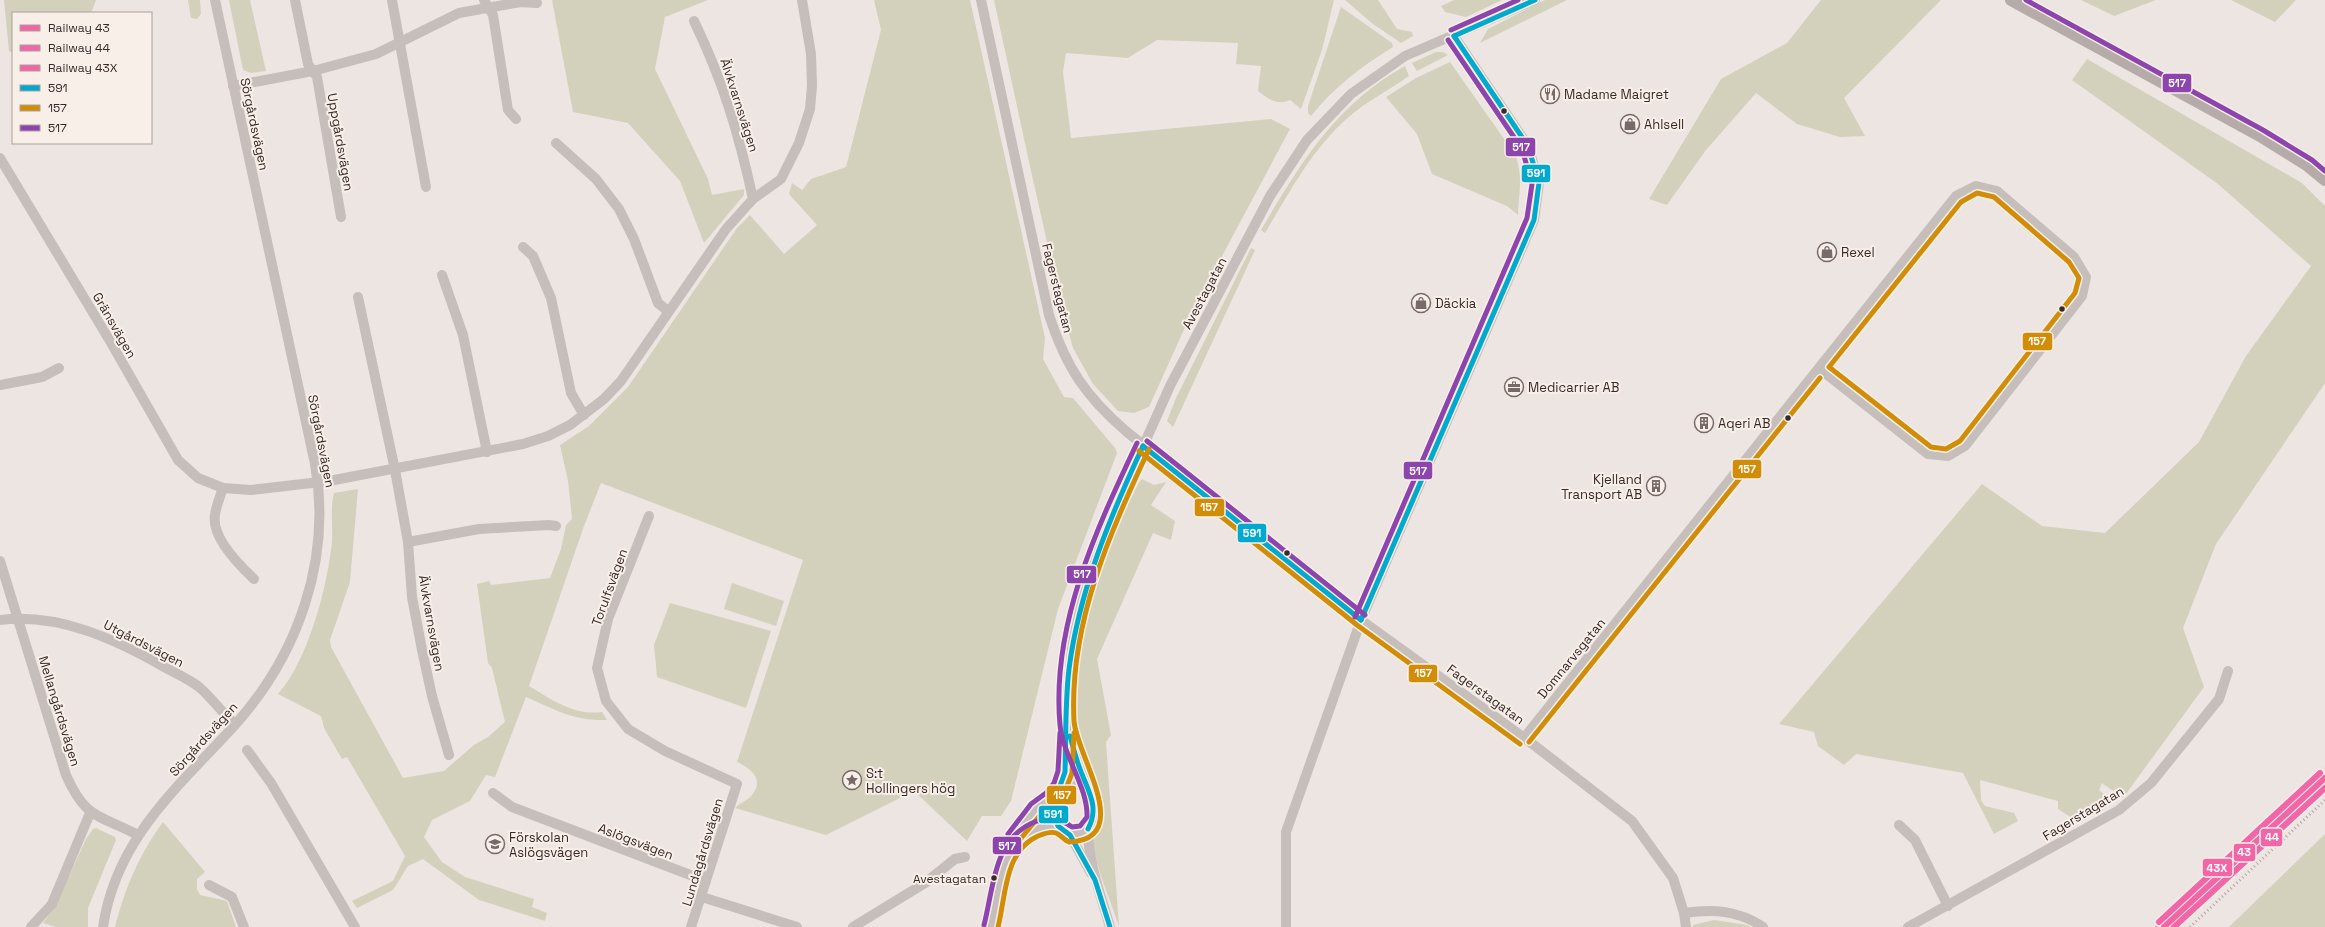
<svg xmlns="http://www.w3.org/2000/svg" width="2325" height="927" viewBox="0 0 2325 927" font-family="'Space Grotesk',sans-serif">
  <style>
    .green { fill: #d3d1bc }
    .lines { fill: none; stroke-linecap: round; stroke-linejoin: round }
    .minor { stroke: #c6bebb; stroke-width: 10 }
    .major { stroke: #b5acaa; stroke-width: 12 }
    .rail { stroke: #aea7a5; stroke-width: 3; stroke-dasharray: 1 3; stroke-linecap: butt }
    .bus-1-casing { stroke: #f9efe9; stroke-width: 8 }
    .bus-2-casing { stroke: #f9efe9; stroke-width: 8 }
    .bus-3-casing { stroke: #f9efe9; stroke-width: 8 }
    .bus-1 { stroke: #00a9ce; stroke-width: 5 }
    .bus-2 { stroke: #d18d08; stroke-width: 5 }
    .bus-3 { stroke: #8e44ad; stroke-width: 5 }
    .rail-1-casing { stroke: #f9efe9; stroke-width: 9 }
    .rail-2-casing { stroke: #f9efe9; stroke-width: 9 }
    .rail-3-casing { stroke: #f9efe9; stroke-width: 9 }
    .rail-1 { stroke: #f166a7; stroke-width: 6 }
    .rail-2 { stroke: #f166a7; stroke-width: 6 }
    .rail-3 { stroke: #f166a7; stroke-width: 6 }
    .bus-dot { fill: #372a29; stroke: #f9efe9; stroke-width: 1.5 }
    .labels { text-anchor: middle; stroke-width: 4; stroke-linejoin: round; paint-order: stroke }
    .bus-label { font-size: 12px; fill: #372a29; stroke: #f9efe9; text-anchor: end }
    .poi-label { font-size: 13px; fill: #372a29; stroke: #f9efe9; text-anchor: start }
    .street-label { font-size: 13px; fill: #372a29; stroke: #f9efe9 }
    .line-badge { stroke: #f9efe9; stroke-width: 1.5 }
    .badge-label { font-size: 11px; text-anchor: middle; font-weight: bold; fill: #fff }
  </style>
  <rect width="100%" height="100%" fill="#ede5e2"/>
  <g class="green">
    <polygon points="4,0 96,0 91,13 13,13 13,53 9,51"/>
    <polygon points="188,0 200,0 201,14 197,19 191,18"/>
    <polygon points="229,0 250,0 266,71 251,73 243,70"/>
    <polygon points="552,0 708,0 665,17 655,69 708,179 712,195 744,189 744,195 704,243 680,181 628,123 573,112"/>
    <path d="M874 0H970L1045 338 1043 359 1064 397 1073 398 1115 448 1117 453 1058 609 1011 801 1001 816H982L967 841 914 791 826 835 735 808C740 803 748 800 752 795 765 779 750 768 737 762L803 560 601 483 584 526 529 686C552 700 575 716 602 712L607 720C573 721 556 710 526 697L495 777 486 775 470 801 432 820 424 837 442 862 465 877 534 899 532 907 547 913 545 921 479 900 423 859 408 866 393 890 357 908 352 901 393 881 405 856 347 757 342 759 324 728 321 716 278 694C308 661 328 585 332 541 333 525 330 508 334 493L358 489 350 582 330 640 331 647 403 778 444 771 474 745 488 737 505 722 492 668 488 663 477 584 489 581 491 585 550 578 561 549 566 525 572 519 568 481 560 445 589 426 628 387 737 228 750 215 784 254 817 225 789 194 792 183 802 190 811 179 846 167 881 30Z"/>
    <path d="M994 0H1334L1322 50 1301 109 1290 100C1278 106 1268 99 1258 91L1261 66 1236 64 1238 43 1157 40 1128 58 1066 53 1063 72 1071 138 1271 119 1290 129 1191 314 1149 407 1134 413 1118 411 1093 384 1073 348 1063 313 1031 171Z"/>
    <polygon points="1345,0 1378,0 1397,29 1412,32 1413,36 1401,43 1373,24"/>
    <polygon points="1454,0 1502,0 1466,17 1445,12 1441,6"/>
    <polygon points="1545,0 1567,0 1480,43 1488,29"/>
    <polygon points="1821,0 1941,0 1844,98 1865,136 1840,137 1797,124 1756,93 1706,150 1667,205 1649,199 1721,79 1787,43"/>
    <polygon points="2081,0 2156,0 2114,16"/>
    <polygon points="2231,0 2296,0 2275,22"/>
    <path d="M1341 7 1392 43 1393 47C1362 66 1334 87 1311 116L1308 113V106Z"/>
    <polygon points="1436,52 1443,52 1448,55 1417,71 1412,63"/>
    <polygon points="2087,59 2302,183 2325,206 2325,383 2216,544 2183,628 2204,687 2123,798 2102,783 2099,790 2110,799 2104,809 2078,822 2058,809 2058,801 1980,780 1981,800 1985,806 2014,813 2018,821 1994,834 1963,773 1856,754 1844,765 1818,746 1814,732 1779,724 1982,484 2042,526 2105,533 2199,442 2246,356 2311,266 2218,184 2072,80"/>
    <path d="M1450 62 1516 156C1523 178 1519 192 1518 215L1507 206 1432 174 1417 134 1386 97 1416 78Z"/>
    <path d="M1405 66 1409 76C1392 88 1373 98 1356 111 1315 143 1291 190 1265 233L1261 230C1300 164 1335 105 1405 66Z"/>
    <polygon points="1251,248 1255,250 1173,427 1167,421 1176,398"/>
    <path d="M1142 479 1154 485 1166 482 1151 505 1175 521 1171 540 1153 533 1097 659 1111 735 1106 742 1119 927C1111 901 1098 873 1093 846 1090 831 1104 818 1100 802 1095 786 1085 771 1080 755 1065 696 1079 629 1098 573 1108 542 1124 513 1138 484Z"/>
    <polygon points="732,583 784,601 776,626 724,609"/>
    <polygon points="670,603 771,631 746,708 657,677 654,645"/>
    <path d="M163 822 205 872 197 879V889L200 895 227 901 236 927H115C125 888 139 855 163 822Z"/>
    <polygon points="96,828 115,837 116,840 88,908 88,927 56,927 43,923 55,907 86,839 93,829"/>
    <polygon points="2325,834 2325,927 2229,927"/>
    <polygon points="1714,920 1747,925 1750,927 1693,927 1693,925"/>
  </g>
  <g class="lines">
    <g class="minor">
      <polyline points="295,0 308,64 317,77 341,217"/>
      <polyline points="392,0 426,187"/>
      <polyline points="484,0 493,15 508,110 516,119"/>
      <path d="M981 0 1049 315C1066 367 1085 396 1127 432L1361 620 1530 742 1632 821 1673 878 1684 913 1686 927"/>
      <path d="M694 21C723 81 739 134 753 199"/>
      <polyline points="233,86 313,71 376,54 459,13 520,2 537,3"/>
      <polyline points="556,143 596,179 619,209 634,239 658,303 668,311"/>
      <polyline points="0,158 110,341 178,460 198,478 223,488 251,490 329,481 523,444 548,436 570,425 604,399 621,381 726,229 753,199 781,179 799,143 810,109 812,86 811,54 802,0"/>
      <polyline points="523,247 533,256 551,298 571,393 584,415"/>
      <polyline points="442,275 463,335 487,452"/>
      <polyline points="358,297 395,470 408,542 412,597 422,650 432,696 449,755"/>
      <polyline points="0,385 42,377 59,368"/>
      <path d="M223 488C220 497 216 506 215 515 211 537 240 566 254 579"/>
      <polyline points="649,516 608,619 597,668 606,701 628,729 665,751 737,784 691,927"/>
      <polyline points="408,542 479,529 549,525 556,526"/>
      <path d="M0 561 66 775C86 820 98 814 138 835"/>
      <path d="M0 620C59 613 115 639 164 667 175 673 189 679 199 687 212 698 222 713 235 724"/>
      <polyline points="1524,738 1956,196 1976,186 1997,191 2074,257 2086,277 2082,296 1965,446 1948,456 1928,454 1820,369"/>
      <polyline points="247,750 271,783 355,927"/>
      <polyline points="1060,786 1070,783 1088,787"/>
      <polyline points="493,793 512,807 706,881"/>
      <path d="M1051 798C1051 816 1056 824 1070 835 1111 831 1091 795 1081 772 1076 761 1073 749 1070 737"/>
      <polyline points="1899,825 1915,840 1948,906"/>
      <path d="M1088 829C1088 863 1101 895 1110 927"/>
      <polyline points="1070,835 1091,873"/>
      <path d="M1011 852C1022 834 1037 826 1058 826"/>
      <polyline points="209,885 232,897 244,927"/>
      <polyline points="702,897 797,927"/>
      <path d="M1684 913C1713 909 1738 910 1763 927"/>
      <polyline points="31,927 52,904 90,813"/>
      <path d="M103 927C116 839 177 788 234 726 298 655 332 560 315 464L215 0"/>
      <polyline points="853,927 925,883 955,859 965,857"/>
      <polyline points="991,927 1008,848 1024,823 1036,809 1051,798 1060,786 1065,772 1067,701 1072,646 1083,595 1102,539 1170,386 1270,196 1307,140 1351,94 1405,56 1535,0"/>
      <polyline points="1286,927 1286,832 1361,620 1534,220 1539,183 1528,146 1454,36"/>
      <polyline points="1908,927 2119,810 2151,783 2219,699 2228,671"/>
    </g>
    <polyline class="major" points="2011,0 2260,136 2308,166 2325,180"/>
    <g class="rail">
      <polyline points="2156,927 2325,768"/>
      <polyline points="2190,927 2325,800"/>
    </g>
    <defs>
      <g id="bus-1">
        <polyline points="1454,36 1535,0"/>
        <polyline points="1143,446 1361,620"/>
        <polyline points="1361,620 1534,220 1539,183 1528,146 1454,36"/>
        <path d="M1070 736C1073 747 1076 759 1080 769 1088 791 1100 807 1088 829"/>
        <path d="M1110 927 1095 880 1070 835 1058 826 1054 818 1051 798 1060 786 1065 772C1066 738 1065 703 1069 669 1079 591 1110 517 1143 446"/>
      </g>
      <g id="bus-2">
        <polygon points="1977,193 1994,197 2069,262 2079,278 2075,293 1960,441 1946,449 1931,447 1829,367 1961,202"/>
        <polyline points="1139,451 1357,625 1520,744"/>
        <polyline points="1529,742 1820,378"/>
        <polyline points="1018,842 1041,814 1056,803 1066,789 1072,773 1074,733"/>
        <path d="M998 927C1006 896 1004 851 1038 836 1043 834 1051 831 1056 833 1061 835 1064 840 1069 842 1136 839 1076 755 1074 721 1069 624 1109 535 1149 449"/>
      </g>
      <g id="bus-3">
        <polyline points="2026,0 2263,130 2312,160 2325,171"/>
        <polyline points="1451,30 1518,0"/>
        <polyline points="1147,441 1365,615"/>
        <polyline points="1355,617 1527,218 1532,184 1522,149 1448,40"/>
        <polyline points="1008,834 1031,804 1046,793 1054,783 1058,771 1060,733"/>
        <path d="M984 925C994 887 993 837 1037 821 1051 817 1061 819 1072 827L1080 826 1087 817C1088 787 1063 756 1060 725 1051 626 1096 530 1137 443"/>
      </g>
    </defs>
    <use href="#bus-1" class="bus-1-casing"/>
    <use href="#bus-2" class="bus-2-casing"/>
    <use href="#bus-3" class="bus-3-casing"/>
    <use href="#bus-1" class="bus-1"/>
    <use href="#bus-2" class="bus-2"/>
    <use href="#bus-3" class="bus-3"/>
    <defs>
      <polyline id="rail-1" points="2164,927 2325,778"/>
      <polyline id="rail-2" points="2174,927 2325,788"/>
      <polyline id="rail-3" points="2159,922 2320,773"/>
    </defs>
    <use href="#rail-1" class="rail-1-casing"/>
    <use href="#rail-2" class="rail-2-casing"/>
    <use href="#rail-3" class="rail-3-casing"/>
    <use href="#rail-1" class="rail-1"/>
    <use href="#rail-2" class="rail-2"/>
    <use href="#rail-3" class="rail-3"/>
  </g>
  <defs>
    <symbol id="restaurant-ring" viewBox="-11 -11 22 22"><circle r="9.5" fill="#f9efe9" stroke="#776b6a" stroke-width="1.5"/><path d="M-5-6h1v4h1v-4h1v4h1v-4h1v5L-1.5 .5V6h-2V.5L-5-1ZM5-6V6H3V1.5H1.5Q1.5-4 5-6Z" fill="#776b6a"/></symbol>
    <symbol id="shop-ring" viewBox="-11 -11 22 22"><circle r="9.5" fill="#f9efe9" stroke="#776b6a" stroke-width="1.5"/><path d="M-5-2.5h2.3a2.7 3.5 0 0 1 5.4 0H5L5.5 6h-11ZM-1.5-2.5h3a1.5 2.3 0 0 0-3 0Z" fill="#776b6a"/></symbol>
    <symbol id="office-ring" viewBox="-11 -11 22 22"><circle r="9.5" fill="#f9efe9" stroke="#776b6a" stroke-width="1.5"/><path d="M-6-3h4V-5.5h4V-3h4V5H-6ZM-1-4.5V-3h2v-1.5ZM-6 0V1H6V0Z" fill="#776b6a"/></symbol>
    <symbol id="building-ring" viewBox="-11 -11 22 22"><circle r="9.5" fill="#f9efe9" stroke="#776b6a" stroke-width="1.5"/><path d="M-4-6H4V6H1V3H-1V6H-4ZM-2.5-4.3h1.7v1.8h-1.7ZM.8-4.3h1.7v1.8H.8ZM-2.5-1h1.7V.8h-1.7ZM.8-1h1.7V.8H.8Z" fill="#776b6a"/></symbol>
    <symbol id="sight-ring" viewBox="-11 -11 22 22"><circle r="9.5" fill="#f9efe9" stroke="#776b6a" stroke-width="1.5"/><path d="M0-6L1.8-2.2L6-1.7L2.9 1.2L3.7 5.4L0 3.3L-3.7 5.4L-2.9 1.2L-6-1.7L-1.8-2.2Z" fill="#776b6a"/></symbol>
    <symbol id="school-ring" viewBox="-11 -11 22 22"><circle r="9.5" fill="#f9efe9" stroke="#776b6a" stroke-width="1.5"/><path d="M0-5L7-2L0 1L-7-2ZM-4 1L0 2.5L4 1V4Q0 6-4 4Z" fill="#776b6a"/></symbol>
  </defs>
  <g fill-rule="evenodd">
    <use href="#restaurant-ring" x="1539" y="83" width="22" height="22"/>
    <use href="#shop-ring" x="1619" y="113" width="22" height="22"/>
    <use href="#shop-ring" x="1816" y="241" width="22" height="22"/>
    <use href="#shop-ring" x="1410" y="292" width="22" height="22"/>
    <use href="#office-ring" x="1503" y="376" width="22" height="22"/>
    <use href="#building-ring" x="1693" y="412" width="22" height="22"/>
    <use href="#building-ring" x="1645" y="475" width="22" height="22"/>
    <use href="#sight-ring" x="841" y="769" width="22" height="22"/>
    <use href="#school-ring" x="484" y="833" width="22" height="22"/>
  </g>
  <g class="bus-dot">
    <circle cx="1504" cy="111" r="3.5"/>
    <circle cx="2062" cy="309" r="3.5"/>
    <circle cx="1788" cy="418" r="3.5"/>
    <circle cx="1287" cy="553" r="3.5"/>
    <circle cx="994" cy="878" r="3.5"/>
  </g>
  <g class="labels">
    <g class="bus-label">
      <text x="986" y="883">Avestagatan</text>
    </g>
    <g class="poi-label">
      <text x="1564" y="99">Madame Maigret</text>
      <text x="1644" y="129">Ahlsell</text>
      <text x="1841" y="257">Rexel</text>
      <text x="1435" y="308">Däckia</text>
      <text x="1528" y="392">Medicarrier AB</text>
      <text x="1718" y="428">Aqeri AB</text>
      <text x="1642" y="484" text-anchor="end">Kjelland<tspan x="1642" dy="15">Transport AB</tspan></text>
      <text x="866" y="778">S:t<tspan x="866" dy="15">Hollingers hög</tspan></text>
      <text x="509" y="842">Förskolan<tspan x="509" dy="15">Aslögsvägen</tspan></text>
    </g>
    <g class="street-label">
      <text transform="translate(740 105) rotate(72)" y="5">Älvkvarnsvägen</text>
      <text transform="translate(255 124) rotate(78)" y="5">Sörgårdsvägen</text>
      <text transform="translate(341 142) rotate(80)" y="5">Uppgårdsvägen</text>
      <text transform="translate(1058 288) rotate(76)" y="5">Fagerstagatan</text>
      <text transform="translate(1204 293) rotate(-62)" y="5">Avestagatan</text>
      <text transform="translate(115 325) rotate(60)" y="5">Gränsvägen</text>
      <text transform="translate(322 441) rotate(79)" y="5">Sörgårdsvägen</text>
      <text transform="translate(609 587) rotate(-70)" y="5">Torulfsvägen</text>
      <text transform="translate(432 623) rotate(80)" y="5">Älvkvarnsvägen</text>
      <text transform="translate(144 643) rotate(27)" y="5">Utgårdsvägen</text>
      <text transform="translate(1571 658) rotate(-51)" y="5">Domnarvsgatan</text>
      <text transform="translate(1486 694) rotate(36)" y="5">Fagerstagatan</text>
      <text transform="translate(60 711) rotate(73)" y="5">Mellangårdsvägen</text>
      <text transform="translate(203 739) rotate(-48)" y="5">Sörgårdsvägen</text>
      <text transform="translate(2083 813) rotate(-31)" y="5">Fagerstagatan</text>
      <text transform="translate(636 841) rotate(21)" y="5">Aslögsvägen</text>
      <text transform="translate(702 852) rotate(-73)" y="5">Lundagårdsvägen</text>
    </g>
  </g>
  <g class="line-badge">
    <rect x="2162" y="73" width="30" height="20" rx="4" fill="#8e44ad"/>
    <rect x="1505" y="137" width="31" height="20" rx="4" fill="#8e44ad"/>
    <rect x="1521" y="164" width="30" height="19" rx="4" fill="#00a9ce"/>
    <rect x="2022" y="332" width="31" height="19" rx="4" fill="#d18d08"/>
    <rect x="1732" y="459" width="30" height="20" rx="4" fill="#d18d08"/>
    <rect x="1403" y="461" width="30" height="19" rx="4" fill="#8e44ad"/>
    <rect x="1194" y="498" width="31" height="19" rx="4" fill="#d18d08"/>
    <rect x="1237" y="523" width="30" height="20" rx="4" fill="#00a9ce"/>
    <rect x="1066" y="565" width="31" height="19" rx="4" fill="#8e44ad"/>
    <rect x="1408" y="664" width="30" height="19" rx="4" fill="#d18d08"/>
    <rect x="1046" y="785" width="31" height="20" rx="4" fill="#d18d08"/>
    <rect x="1038" y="805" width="31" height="19" rx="4" fill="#00a9ce"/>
    <rect x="2260" y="828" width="23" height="19" rx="4" fill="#f166a7"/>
    <rect x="992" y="836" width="30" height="19" rx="4" fill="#8e44ad"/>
    <rect x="2233" y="843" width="23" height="19" rx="4" fill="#f166a7"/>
    <rect x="2202" y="858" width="31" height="19" rx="4" fill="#f166a7"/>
  </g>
  <g class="badge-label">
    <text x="2177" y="87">517</text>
    <text x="1521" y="151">517</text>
    <text x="1536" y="177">591</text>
    <text x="2037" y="345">157</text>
    <text x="1747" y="473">157</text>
    <text x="1418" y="475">517</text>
    <text x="1209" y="511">157</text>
    <text x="1252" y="537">591</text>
    <text x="1082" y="578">517</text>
    <text x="1423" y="677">157</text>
    <text x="1062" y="799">157</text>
    <text x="1053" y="818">591</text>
    <text x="2272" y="841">44</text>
    <text x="1007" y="850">517</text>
    <text x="2244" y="856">43</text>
    <text x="2217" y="872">43X</text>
  </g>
  <rect x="12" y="12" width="140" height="132" fill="#f9efe9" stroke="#aba09c"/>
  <rect x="20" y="25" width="20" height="6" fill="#f166a7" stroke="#aba09c"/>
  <text x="48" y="32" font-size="12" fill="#372a29">Railway 43</text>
  <rect x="20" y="45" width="20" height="6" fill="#f166a7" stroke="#aba09c"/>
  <text x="48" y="52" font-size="12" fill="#372a29">Railway 44</text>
  <rect x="20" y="65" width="20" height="6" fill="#f166a7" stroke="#aba09c"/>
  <text x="48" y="72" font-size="12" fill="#372a29">Railway 43X</text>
  <rect x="20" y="85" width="20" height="6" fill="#00a9ce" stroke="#aba09c"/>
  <text x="48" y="92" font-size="12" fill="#372a29">591</text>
  <rect x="20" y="105" width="20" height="6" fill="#d18d08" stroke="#aba09c"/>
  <text x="48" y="112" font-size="12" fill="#372a29">157</text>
  <rect x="20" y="125" width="20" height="6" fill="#8e44ad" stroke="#aba09c"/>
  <text x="48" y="132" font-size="12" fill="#372a29">517</text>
</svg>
